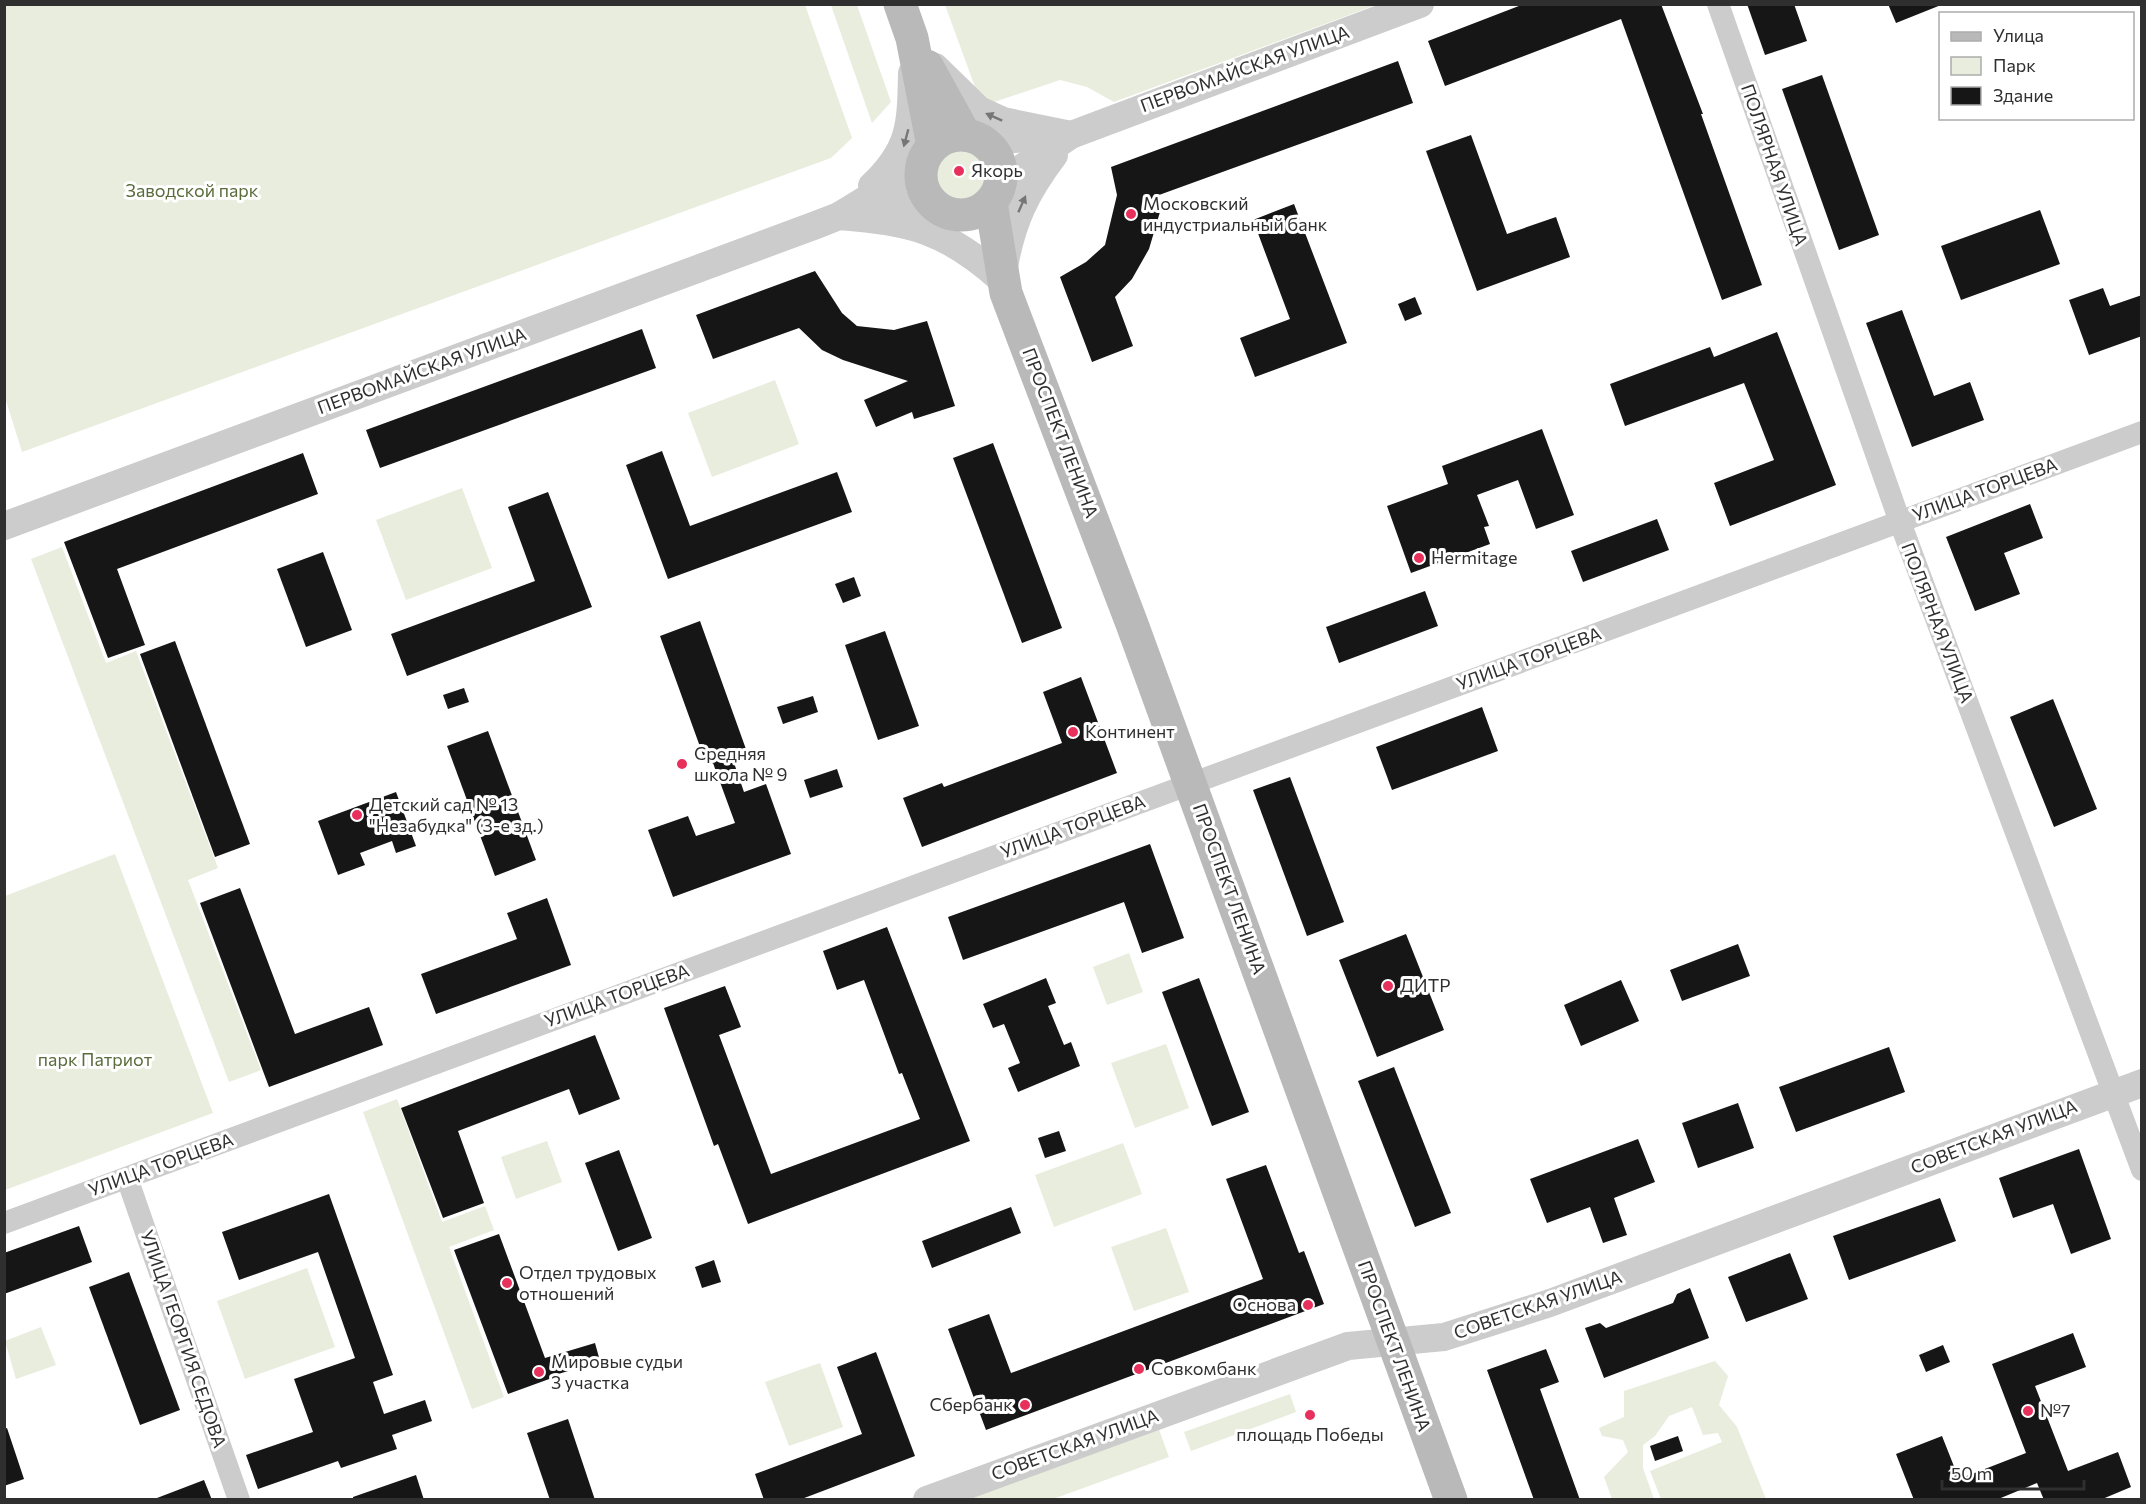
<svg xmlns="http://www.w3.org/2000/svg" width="2146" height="1504" viewBox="0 0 2146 1504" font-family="Commissioner,sans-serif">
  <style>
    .green { fill: #e8eddd }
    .building { fill: #161616 }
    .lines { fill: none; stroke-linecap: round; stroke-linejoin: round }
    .minor { stroke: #ccc; stroke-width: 22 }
    .tertiary { stroke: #ccc; stroke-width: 28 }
    .secondary { stroke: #b9b9b9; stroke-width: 33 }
    .oneway { fill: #767676 }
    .poi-dot { fill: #e8305c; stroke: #fff; stroke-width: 2 }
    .labels { text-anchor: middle; stroke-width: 6; stroke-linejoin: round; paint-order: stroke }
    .street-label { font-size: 18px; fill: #2f2f2f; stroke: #fff }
    .poi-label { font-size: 18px; fill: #2f2f2f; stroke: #fff; text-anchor: start }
    .park-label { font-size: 18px; fill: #5a6c3c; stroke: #fff }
  </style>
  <rect width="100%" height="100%" fill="#fff"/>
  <g class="green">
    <polygon points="4,5 805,5 852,138 831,158 22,452 4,394"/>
    <polygon points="831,5 857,5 891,102 872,123"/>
    <polygon points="945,5 1376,5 1114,102 1087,87 1060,80 982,106"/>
    <circle cx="961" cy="175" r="25"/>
    <polygon points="775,380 799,444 712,477 688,413"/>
    <polygon points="462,488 492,568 406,600 376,520"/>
    <polygon points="62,547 106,663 136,651 218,868 188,880 261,1070 229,1082 31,559"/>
    <polygon points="115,854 213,1113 5,1190 5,896"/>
    <polygon points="1129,953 1143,992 1107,1005 1093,967"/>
    <polygon points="1166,1044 1189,1108 1135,1128 1111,1063"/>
    <polygon points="397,1099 442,1222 485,1206 494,1230 449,1247 504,1397 472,1409 363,1112"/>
    <polygon points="547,1141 562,1182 516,1199 501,1157"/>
    <polygon points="1123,1143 1142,1194 1054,1227 1035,1175"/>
    <polygon points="1166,1228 1189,1292 1134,1311 1111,1247"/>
    <polygon points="307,1268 335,1347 245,1379 217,1301"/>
    <polygon points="41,1327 56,1365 16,1379 5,1341"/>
    <polygon points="1715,1361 1728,1376 1719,1405 1737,1427 1766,1499 1661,1499 1650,1471 1722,1442 1718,1433 1703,1435 1692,1407 1669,1416 1655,1436 1643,1445 1643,1468 1654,1499 1612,1499 1604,1477 1628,1452 1623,1440 1602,1436 1599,1428 1624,1417 1624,1391"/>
    <polygon points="820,1363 843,1427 789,1446 765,1382"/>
    <polygon points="1290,1394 1296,1412 1191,1451 1184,1432"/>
    <polygon points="1157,1424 1169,1457 1053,1499 952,1500"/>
  </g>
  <g class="building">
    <polygon points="1524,4 1661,4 1703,114 1701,114 1762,285 1722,300 1621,19 1445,86 1428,41"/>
    <polygon points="1747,4 1794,4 1807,41 1765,55"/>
    <polygon points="1888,4 1941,4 1941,5 1896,23"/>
    <polygon points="1398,61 1413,103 1159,195 1160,212 1149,249 1132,279 1115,297 1133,346 1092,362 1060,277 1086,262 1105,245 1117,195 1111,167"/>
    <polygon points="1822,75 1879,235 1839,250 1782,89"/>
    <polygon points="1471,135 1507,234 1556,217 1570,257 1477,291 1426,151"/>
    <polygon points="1294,204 1347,343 1255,377 1240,338 1290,319 1253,220"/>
    <polygon points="2040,210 2060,264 1961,300 1941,246"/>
    <polygon points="815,271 842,313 857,326 894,330 927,321 955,406 914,419 912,412 876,427 864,400 908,381 843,360 822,350 799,328 713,359 696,315"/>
    <polygon points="2103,288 2110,306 2142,295 2142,336 2089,355 2069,300"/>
    <polygon points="1415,297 1422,314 1405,321 1398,304"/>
    <polygon points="1902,310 1934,396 1970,382 1984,420 1912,447 1866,323"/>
    <polygon points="642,329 656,368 380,468 366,430"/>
    <polygon points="1777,332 1836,485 1730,526 1714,483 1774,460 1744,383 1625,426 1610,384 1710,347 1714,357"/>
    <polygon points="1542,429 1574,515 1536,529 1518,480 1477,495 1489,526 1484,527 1490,544 1411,573 1387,506 1448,484 1442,466"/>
    <polygon points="993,443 1062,628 1022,643 953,458"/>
    <polygon points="662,451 690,526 837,472 852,512 668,579 626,465"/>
    <polygon points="303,453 318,494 117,569 145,645 108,658 64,542"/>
    <polygon points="548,492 592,607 407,676 391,634 535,581 508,507"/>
    <polygon points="2030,504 2043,538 2004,553 2020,594 1975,611 1946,537"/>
    <polygon points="1657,519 1669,550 1583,582 1571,551"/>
    <polygon points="323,552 352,630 306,647 277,569"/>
    <polygon points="854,577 861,596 843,603 835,584"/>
    <polygon points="1425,591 1438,626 1339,663 1326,627"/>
    <polygon points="700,621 747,752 732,757 744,792 766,784 791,854 673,897 648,830 688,816 696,836 735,823 713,763 707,766 660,636"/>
    <polygon points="885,631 919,726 878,740 845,645"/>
    <polygon points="175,641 250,844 215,857 140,654"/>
    <polygon points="1081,677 1117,773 922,847 903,798 942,783 944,787 1062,743 1043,692"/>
    <polygon points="464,688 469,702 448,709 443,695"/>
    <polygon points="813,696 818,712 783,724 777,707"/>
    <polygon points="2053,699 2097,809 2054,827 2010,717"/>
    <polygon points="1482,707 1498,751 1392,790 1376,747"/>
    <polygon points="488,731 536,860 495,876 447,746"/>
    <polygon points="837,769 843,787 810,798 804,780"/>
    <polygon points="1290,777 1344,922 1307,936 1253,790"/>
    <polygon points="396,792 416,846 396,853 392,841 360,853 365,865 338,875 318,821"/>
    <polygon points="1150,844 1184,938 1142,953 1124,902 963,960 948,917"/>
    <polygon points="240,888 295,1034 369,1007 383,1045 269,1087 200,903"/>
    <polygon points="547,898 571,965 436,1014 421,974 517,939 507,913"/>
    <polygon points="887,927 970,1141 748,1224 718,1144 714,1146 664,1008 725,986 741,1027 719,1035 771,1174 920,1119 902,1073 899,1074 864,980 837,990 823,951"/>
    <polygon points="1406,934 1444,1030 1377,1057 1339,960"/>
    <polygon points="1738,944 1750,976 1682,1001 1670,970"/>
    <polygon points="1046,978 1056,1003 1048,1006 1064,1045 1071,1042 1080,1066 1018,1092 1008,1068 1020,1063 1004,1024 993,1028 983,1004"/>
    <polygon points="1199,978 1249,1112 1212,1126 1162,992"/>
    <polygon points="1621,980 1639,1021 1581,1046 1564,1005"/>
    <polygon points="595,1035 620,1099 579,1115 569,1089 458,1131 484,1203 443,1218 401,1108"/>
    <polygon points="1889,1047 1905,1092 1796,1132 1779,1087"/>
    <polygon points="1394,1067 1451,1213 1415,1227 1358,1081"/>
    <polygon points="1738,1103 1754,1148 1698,1168 1682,1123"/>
    <polygon points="1059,1131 1066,1151 1045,1158 1038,1138"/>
    <polygon points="1638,1139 1655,1182 1614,1198 1627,1235 1603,1243 1590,1207 1547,1223 1530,1179"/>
    <polygon points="2079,1149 2111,1239 2071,1254 2053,1204 2013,1218 1999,1178"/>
    <polygon points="619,1150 652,1238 618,1251 585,1163"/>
    <polygon points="1266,1165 1299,1253 1304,1251 1324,1304 986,1430 948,1329 989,1314 1011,1373 1263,1279 1226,1179"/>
    <polygon points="329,1194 393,1375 373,1382 384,1414 425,1400 432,1421 392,1435 397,1449 341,1468 338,1461 258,1489 246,1455 313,1432 294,1379 355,1358 318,1252 239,1280 222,1232"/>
    <polygon points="1940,1198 1956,1241 1849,1280 1833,1236"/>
    <polygon points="1011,1207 1021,1233 932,1268 922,1241"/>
    <polygon points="79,1226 92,1262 4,1294 4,1253"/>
    <polygon points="499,1234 545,1358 595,1343 600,1361 552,1376 552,1378 508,1394 454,1250"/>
    <polygon points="1790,1253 1808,1299 1746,1322 1728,1277"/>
    <polygon points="714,1260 721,1282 702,1288 695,1267"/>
    <polygon points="129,1272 180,1410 140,1425 89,1287"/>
    <polygon points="1690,1288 1709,1338 1604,1378 1585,1328 1600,1323 1606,1328 1673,1303 1677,1294"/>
    <polygon points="2073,1333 2086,1367 2035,1386 2068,1471 2118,1452 2131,1487 2100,1500 2044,1500 2037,1483 1996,1500 1914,1500 1896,1454 1942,1436 1959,1479 2026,1453 1992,1364"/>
    <polygon points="1943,1345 1950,1362 1926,1372 1919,1355"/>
    <polygon points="1546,1349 1559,1382 1540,1389 1580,1500 1534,1500 1487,1370"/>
    <polygon points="876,1352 915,1456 799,1500 764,1500 755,1474 862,1434 837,1367"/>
    <polygon points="568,1419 595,1500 550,1500 527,1433"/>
    <polygon points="7,1428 24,1479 4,1486 4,1429"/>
    <polygon points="1678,1436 1683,1451 1655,1461 1650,1446"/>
    <polygon points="416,1475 424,1500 353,1500 353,1497"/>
    <polygon points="204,1480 212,1500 157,1500 157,1498"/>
  </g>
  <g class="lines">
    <g class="minor">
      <polyline points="1718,4 1900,522 2142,1170"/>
      <polyline points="127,1178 239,1500"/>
      <polyline points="4,1223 2142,432"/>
    </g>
    <g class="tertiary">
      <polyline points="935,67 979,110 1003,121 1071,135"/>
      <polyline points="983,142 1036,137"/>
      <polyline points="1001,182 1071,135 1420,4"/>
      <path d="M872 186C911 149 911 125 912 73"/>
      <polyline points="874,210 930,202"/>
      <path d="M839 216C913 222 946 230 1002 280"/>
      <path d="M1004 267C1012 221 1026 192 1054 155"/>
      <polyline points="4,526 816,225 839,216 921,166"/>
      <polyline points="927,1500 1348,1346 1444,1337 1550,1303 2142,1083"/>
    </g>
    <g class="secondary">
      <polyline points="900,4 912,38 933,146"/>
      <polyline points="927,66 965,135"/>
      <circle cx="961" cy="175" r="40"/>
      <polyline points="991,203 1006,293 1132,624 1451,1500"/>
    </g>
  </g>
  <defs><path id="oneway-solid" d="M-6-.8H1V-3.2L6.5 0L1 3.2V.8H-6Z" transform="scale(1.5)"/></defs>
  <g class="oneway">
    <use href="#oneway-solid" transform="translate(994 117) rotate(-156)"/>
    <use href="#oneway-solid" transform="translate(906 138) rotate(105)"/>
    <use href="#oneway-solid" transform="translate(1022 204) rotate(-66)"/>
  </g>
  <g class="poi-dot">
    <circle cx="959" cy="171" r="6"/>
    <circle cx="1131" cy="214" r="6"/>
    <circle cx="1419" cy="558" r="6"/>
    <circle cx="1073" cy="732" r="6"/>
    <circle cx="682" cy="764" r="6"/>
    <circle cx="357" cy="815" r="6"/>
    <circle cx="1388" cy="986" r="6"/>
    <circle cx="507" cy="1283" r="6"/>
    <circle cx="1308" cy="1305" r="6"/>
    <circle cx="1139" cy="1369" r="6"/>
    <circle cx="539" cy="1372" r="6"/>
    <circle cx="1025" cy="1405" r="6"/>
    <circle cx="2028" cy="1411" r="6"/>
    <circle cx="1310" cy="1415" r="6"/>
  </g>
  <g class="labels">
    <g class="street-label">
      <text transform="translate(1245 69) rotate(-20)" y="6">ПЕРВОМАЙСКАЯ УЛИЦА</text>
      <text transform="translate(1774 165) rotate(71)" y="6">ПОЛЯРНАЯ УЛИЦА</text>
      <text transform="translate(422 371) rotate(-20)" y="6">ПЕРВОМАЙСКАЯ УЛИЦА</text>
      <text transform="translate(1060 433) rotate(69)" y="6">ПРОСПЕКТ ЛЕНИНА</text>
      <text transform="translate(1985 490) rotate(-20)" y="6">УЛИЦА ТОРЦЕВА</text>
      <text transform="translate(1937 623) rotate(69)" y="6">ПОЛЯРНАЯ УЛИЦА</text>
      <text transform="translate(1529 659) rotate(-20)" y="6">УЛИЦА ТОРЦЕВА</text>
      <text transform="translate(1073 827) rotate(-20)" y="6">УЛИЦА ТОРЦЕВА</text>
      <text transform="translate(1229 889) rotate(70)" y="6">ПРОСПЕКТ ЛЕНИНА</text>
      <text transform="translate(617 996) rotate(-20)" y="6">УЛИЦА ТОРЦЕВА</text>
      <text transform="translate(1994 1137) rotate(-21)" y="6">СОВЕТСКАЯ УЛИЦА</text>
      <text transform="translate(161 1165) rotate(-20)" y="6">УЛИЦА ТОРЦЕВА</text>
      <text transform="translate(1538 1305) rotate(-19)" y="6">СОВЕТСКАЯ УЛИЦА</text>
      <text transform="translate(183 1339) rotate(71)" y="6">УЛИЦА ГЕОРГИЯ СЕДОВА</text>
      <text transform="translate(1394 1346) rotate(70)" y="6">ПРОСПЕКТ ЛЕНИНА</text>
      <text transform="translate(1075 1445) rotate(-20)" y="6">СОВЕТСКАЯ УЛИЦА</text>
    </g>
    <g class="poi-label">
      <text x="971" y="177">Якорь</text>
      <text x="1143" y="210">Московский<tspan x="1143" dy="21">индустриальный банк</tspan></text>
      <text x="1431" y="564">Hermitage</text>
      <text x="1085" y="738">Континент</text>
      <text x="694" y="760">Средняя<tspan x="694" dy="21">школа № 9</tspan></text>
      <text x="369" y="811">Детский сад № 13<tspan x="369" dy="21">"Незабудка" (3-е зд.)</tspan></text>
      <text x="1400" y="992">ДИТР</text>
      <text x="519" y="1279">Отдел трудовых<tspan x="519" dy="21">отношений</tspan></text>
      <text x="1296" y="1311" text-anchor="end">Основа</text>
      <text x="551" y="1368">Мировые судьи<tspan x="551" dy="21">3 участка</tspan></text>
      <text x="1151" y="1375">Совкомбанк</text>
      <text x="1013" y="1411" text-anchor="end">Сбербанк</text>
      <text x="2040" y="1417">№7</text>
      <text x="1310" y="1441" text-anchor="middle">площадь Победы</text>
    </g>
    <g class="park-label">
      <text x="192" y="197">Заводской парк</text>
      <text x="95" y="1066">парк Патриот</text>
    </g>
  </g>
  <rect width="2146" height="1504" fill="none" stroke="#2f2f2f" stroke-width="12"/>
  <rect x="1939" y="12" width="195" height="108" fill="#ffffff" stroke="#acacac" stroke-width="1.5"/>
  <rect x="1951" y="32" width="30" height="9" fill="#b9b9b9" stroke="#acacac" stroke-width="1.5"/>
  <text x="1993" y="42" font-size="18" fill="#2f2f2f">Улица</text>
  <rect x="1951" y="57" width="30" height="18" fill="#e8eddd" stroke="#acacac" stroke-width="1.5"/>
  <text x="1993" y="72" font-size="18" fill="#2f2f2f">Парк</text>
  <rect x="1951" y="87" width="30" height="18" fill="#161616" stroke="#acacac" stroke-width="1.5"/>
  <text x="1993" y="102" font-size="18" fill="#2f2f2f">Здание</text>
  <path d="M1942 1480v9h142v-9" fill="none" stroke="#2f2f2f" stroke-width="3"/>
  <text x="1951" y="1480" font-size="18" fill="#2f2f2f" stroke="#ffffff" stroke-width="4.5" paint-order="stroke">50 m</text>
</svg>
